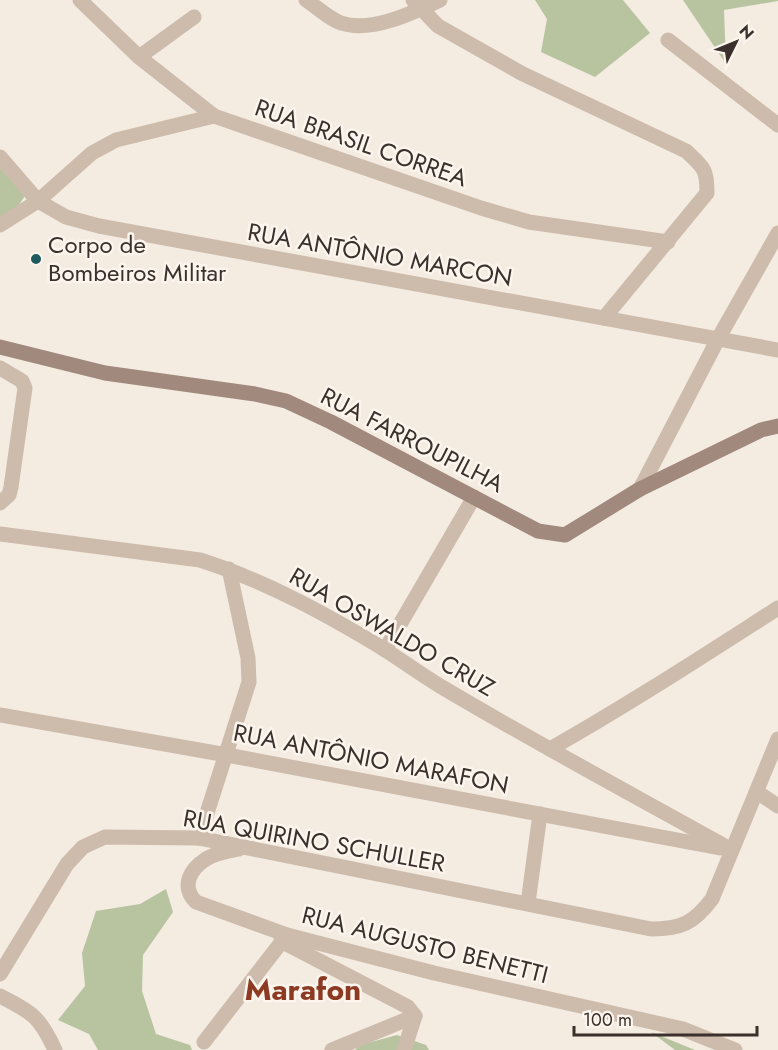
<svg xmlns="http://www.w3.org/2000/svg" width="778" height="1050" viewBox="0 0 778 1050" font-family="Jost,sans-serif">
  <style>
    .green { fill: #b8c4a0 }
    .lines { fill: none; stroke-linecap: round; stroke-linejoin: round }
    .street { stroke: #cdbbac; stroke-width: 15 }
    .secondary { stroke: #a18a7d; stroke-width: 15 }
    .poi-dot { fill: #1f5a5e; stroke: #fbf5ee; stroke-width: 2 }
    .labels { text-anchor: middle; stroke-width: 5; stroke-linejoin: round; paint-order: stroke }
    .street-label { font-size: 24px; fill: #3b302b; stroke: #fbf5ee }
    .poi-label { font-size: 24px; fill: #3b302b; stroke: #fbf5ee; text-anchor: start }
    .district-label { font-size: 30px; font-weight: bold; fill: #8c3b22; stroke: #fbf5ee }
  </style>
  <rect width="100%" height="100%" fill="#f4ebe1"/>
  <g class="green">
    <polygon points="535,0 623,0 650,33 595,77 541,52 547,19"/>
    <polygon points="683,0 778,0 778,1 724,10 726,64"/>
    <polygon points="0,168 25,196 18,206 0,217"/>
    <polygon points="166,889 173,912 143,955 142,991 156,1034 190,1045 192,1050 98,1050 89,1034 58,1020 85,986 82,953 96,911 140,904"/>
    <polygon points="651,1032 695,1050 675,1050"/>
    <polygon points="397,1035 426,1045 429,1050 355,1050 360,1045"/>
  </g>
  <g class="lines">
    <g class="street">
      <polyline points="80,0 139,57 214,116 481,208 529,222 668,242"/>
      <path d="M306 0C317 7 329 19 341 23 371 33 413 13 440 0"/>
      <path d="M413 0 438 26 523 74 686 151C703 167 707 168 707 193L604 318"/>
      <polyline points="668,40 778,125"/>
      <polyline points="139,57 194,17"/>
      <polyline points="0,157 38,201 66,217 99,226 778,350"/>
      <polyline points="0,225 38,201 92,153 116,140 214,116"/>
      <polyline points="0,368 22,381 25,388 11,487 9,495 0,503"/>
      <polyline points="640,489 718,339 778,233"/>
      <path d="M0 534 200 560C266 581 328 615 387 651 405 663 422 675 440 686 536 743 635 796 732 850"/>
      <polyline points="385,650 474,497"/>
      <polyline points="0,715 227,755 720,848"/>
      <path d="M550 749C628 705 703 656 778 608"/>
      <polyline points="757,792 778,806"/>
      <polyline points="199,838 249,682 248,658 229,569"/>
      <path d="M239 849C228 851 216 853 206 859 189 870 181 887 196 902L287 935 434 973 683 1029 735 1050"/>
      <polyline points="528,903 540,814"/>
      <polyline points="281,941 408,1007 415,1016 404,1050"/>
      <path d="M0 974 67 864 83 847 105 837 199 838 651 929C681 929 694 923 712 899L778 739"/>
      <path d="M0 996C32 1012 40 1017 55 1050"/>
      <polyline points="204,1042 287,935"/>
      <polyline points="332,1050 415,1016"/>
    </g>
    <polyline class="secondary" points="0,347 105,373 255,394 286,401 331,422 538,531 565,535 640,489 761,430 778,426"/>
  </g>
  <circle class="poi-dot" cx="36" cy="259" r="6"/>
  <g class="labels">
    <g class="street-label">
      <text transform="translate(361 143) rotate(19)" y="8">RUA BRASIL CORREA</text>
      <text transform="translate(380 255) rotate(10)" y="8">RUA ANTÔNIO MARCON</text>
      <text transform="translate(412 440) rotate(27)" y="8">RUA FARROUPILHA</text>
      <text transform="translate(392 632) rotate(30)" y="8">RUA OSWALDO CRUZ</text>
      <text transform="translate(371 759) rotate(11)" y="8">RUA ANTÔNIO MARAFON</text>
      <text transform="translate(314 841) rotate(10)" y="8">RUA QUIRINO SCHULLER</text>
      <text transform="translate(425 945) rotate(14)" y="8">RUA AUGUSTO BENETTI</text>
    </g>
    <g class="poi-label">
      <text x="48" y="253">Corpo de<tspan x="48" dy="28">Bombeiros Militar</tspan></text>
    </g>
    <g class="district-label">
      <text x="303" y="1000">Marafon</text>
    </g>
  </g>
  <g transform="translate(736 42) rotate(47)" stroke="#fbf5ee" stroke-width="4.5" paint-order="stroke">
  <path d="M0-4.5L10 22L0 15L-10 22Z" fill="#3b302b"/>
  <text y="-9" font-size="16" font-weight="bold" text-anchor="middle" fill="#3b302b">N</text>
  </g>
  <path d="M574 1026v9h183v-9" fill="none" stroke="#3b302b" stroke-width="3"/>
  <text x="583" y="1026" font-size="18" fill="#3b302b" stroke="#fbf5ee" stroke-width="4.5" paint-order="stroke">100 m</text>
</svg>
